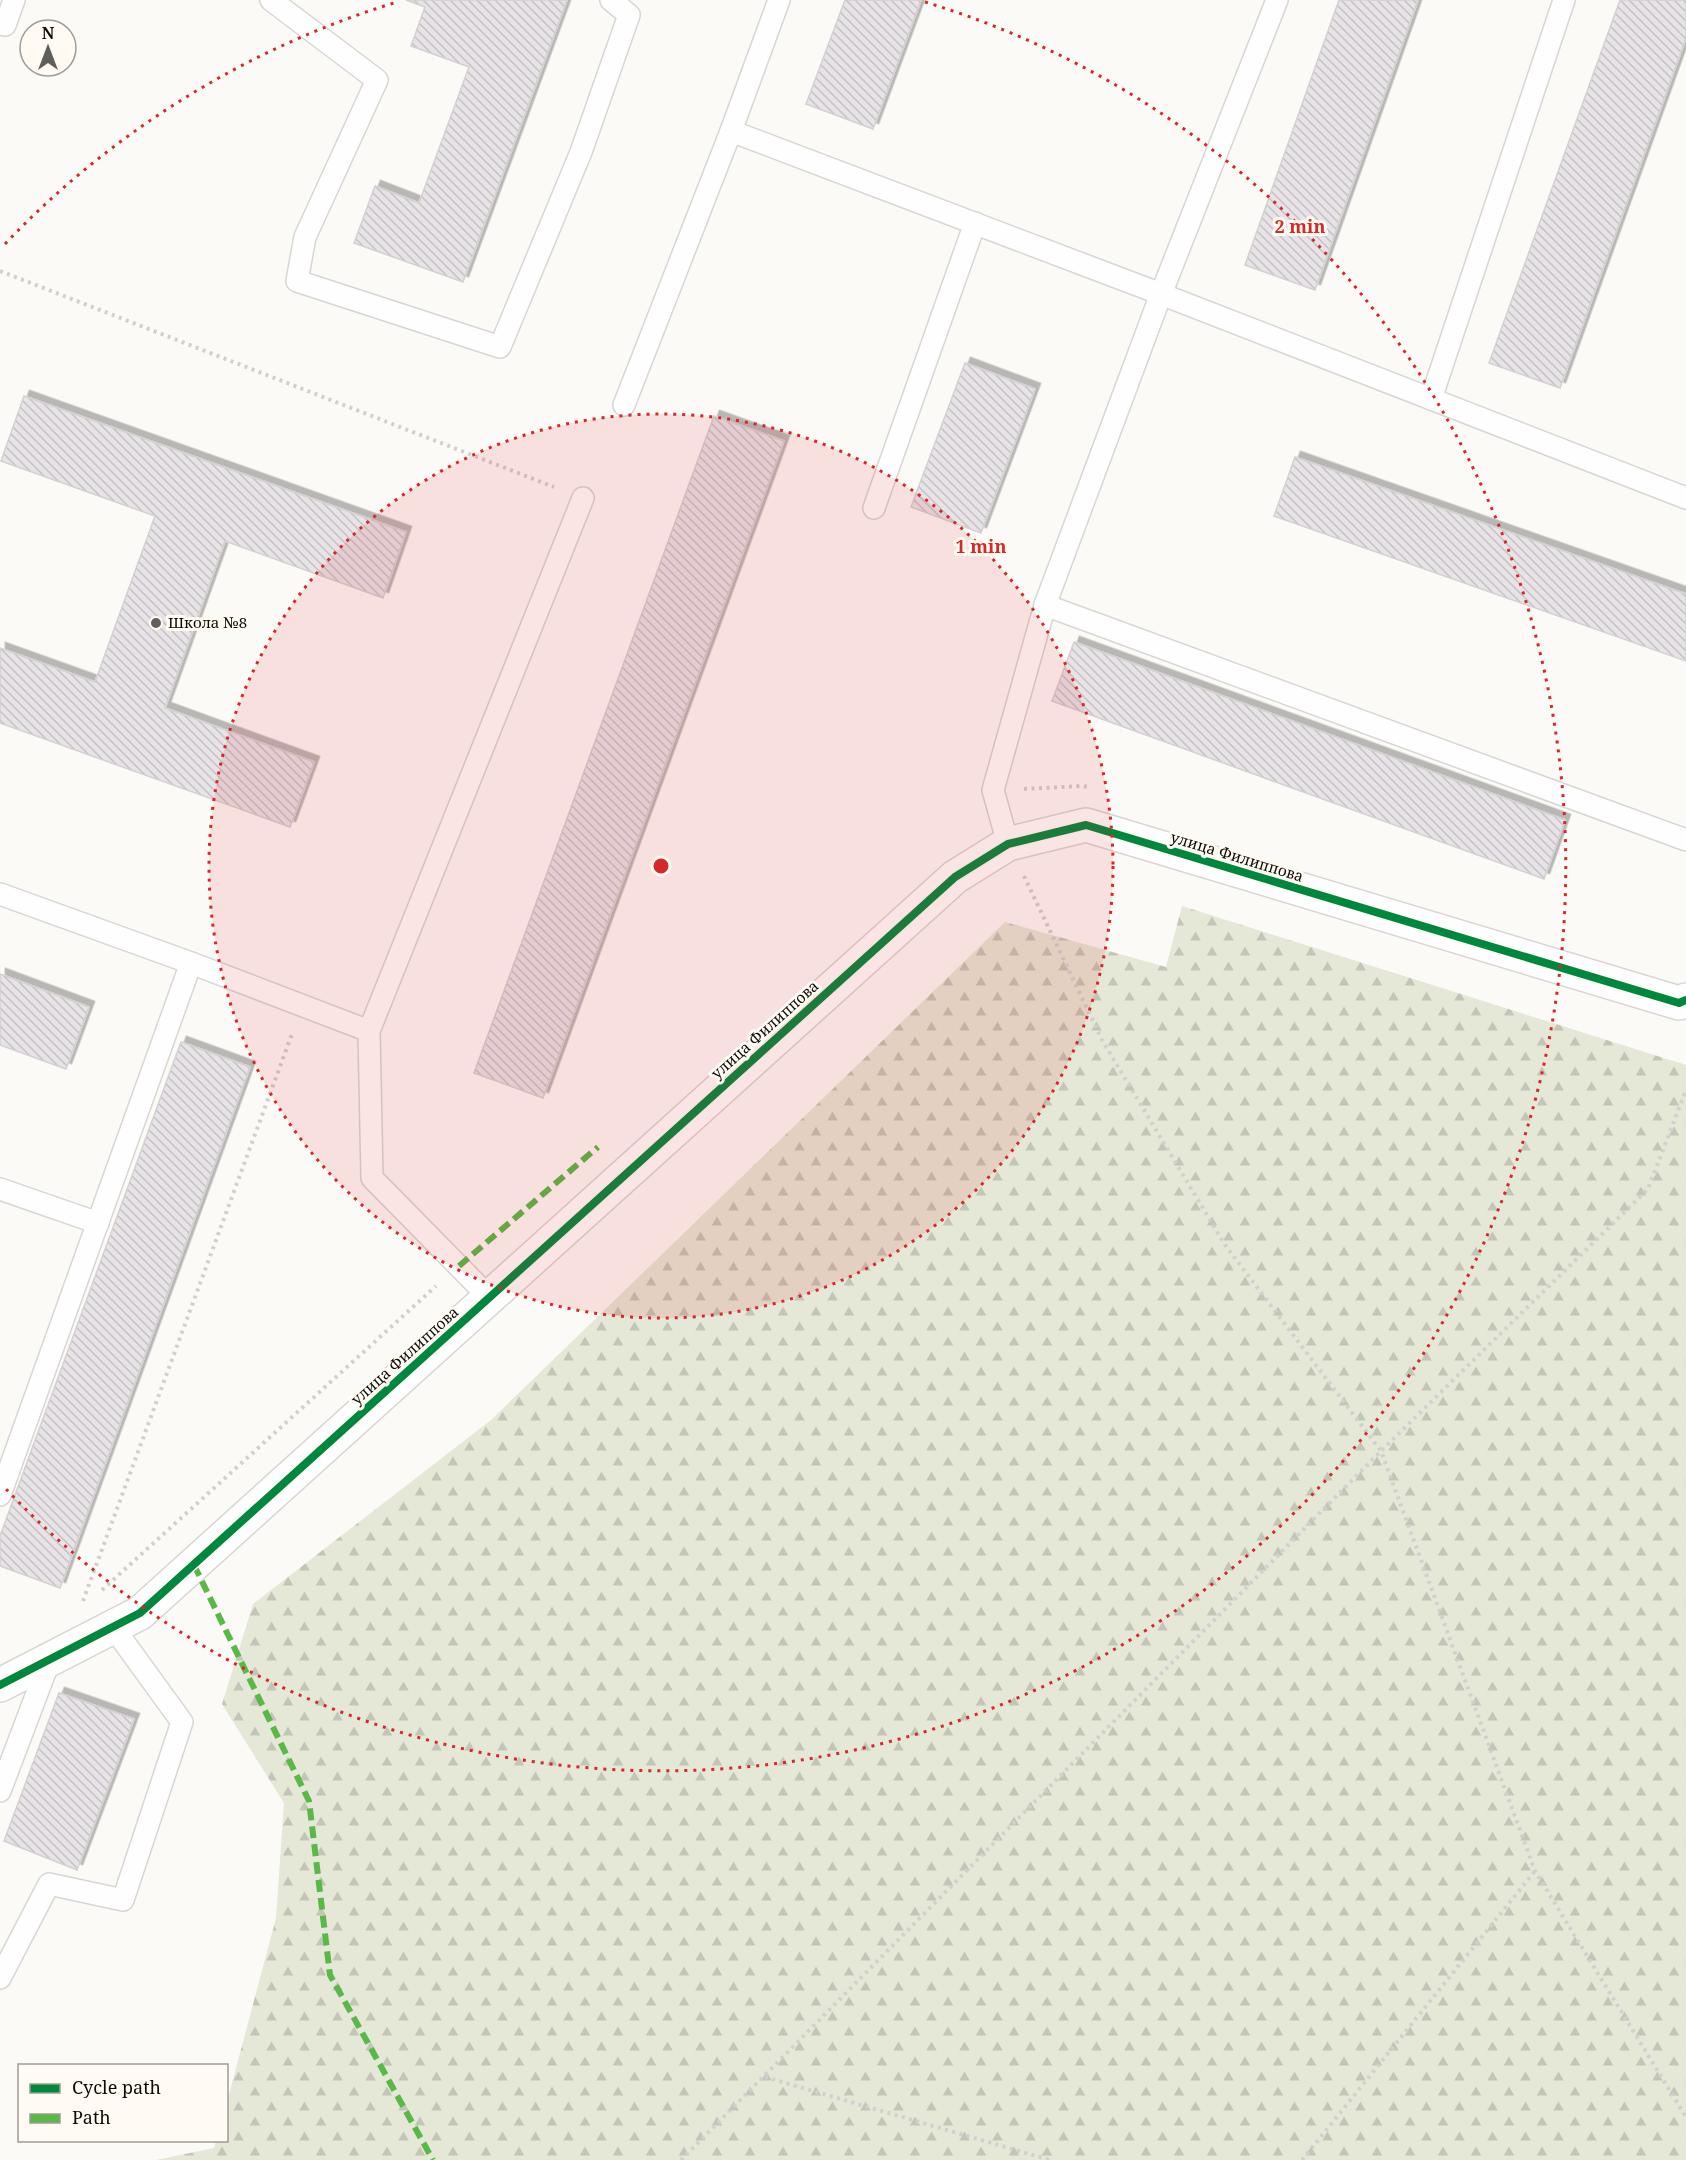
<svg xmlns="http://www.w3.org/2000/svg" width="1686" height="2160" viewBox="0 0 1686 2160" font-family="'Noto Serif',serif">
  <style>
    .forest { fill: url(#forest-firs) }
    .building { fill: url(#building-back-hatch); stroke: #d3d1d1; stroke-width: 1.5; filter: url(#shadow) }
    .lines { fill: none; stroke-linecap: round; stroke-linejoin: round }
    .lane-casing { stroke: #d8d6d3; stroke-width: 24 }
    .street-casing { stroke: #d8d6d3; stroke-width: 36 }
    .path { stroke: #d1d0cf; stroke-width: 4; stroke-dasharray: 3 4.5; stroke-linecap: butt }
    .lane { stroke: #fffefe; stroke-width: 21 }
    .street { stroke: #fffefe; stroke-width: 33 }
    .quiet { stroke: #58b947; stroke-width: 6; stroke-dasharray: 12 6; stroke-linecap: butt }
    .cycleway-casing { stroke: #fffbf3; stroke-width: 11 }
    .cycleway { stroke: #00873e; stroke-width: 8 }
    .ring { fill: none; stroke: #d62828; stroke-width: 3; stroke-dasharray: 3 6 }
    .poi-dot { fill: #615f5c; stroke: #fffbf3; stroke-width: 2 }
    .labels { text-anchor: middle; stroke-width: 6; stroke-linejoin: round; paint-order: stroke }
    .poi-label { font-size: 15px; fill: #0d0c09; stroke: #fffbf3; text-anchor: start }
    .street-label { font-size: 15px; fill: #0d0c09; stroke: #fffbf3 }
    .centre { fill: #d62828; stroke: #fffbf3; stroke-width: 3 }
    .ring-label { font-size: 18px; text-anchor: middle; font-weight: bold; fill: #d62828; stroke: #fffbf3; stroke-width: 6; stroke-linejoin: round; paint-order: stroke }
  </style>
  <defs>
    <pattern id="forest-firs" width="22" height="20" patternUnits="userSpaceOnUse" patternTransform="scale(1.5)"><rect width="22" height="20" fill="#e5e7d7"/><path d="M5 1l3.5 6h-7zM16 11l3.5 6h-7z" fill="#c3c5b7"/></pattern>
    <pattern id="building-back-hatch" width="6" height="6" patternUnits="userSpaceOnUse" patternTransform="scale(1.5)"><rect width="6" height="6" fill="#e7e3e7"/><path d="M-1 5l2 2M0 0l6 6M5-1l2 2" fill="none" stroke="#c5c2c5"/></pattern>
    <filter id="shadow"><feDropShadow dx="5.5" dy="-5.5" stdDeviation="0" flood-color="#0004"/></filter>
  </defs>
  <rect width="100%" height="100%" fill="#fcfaf6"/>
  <polygon class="forest" points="1182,906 1686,1065 1686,2160 156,2160 214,2148 216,2141 226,2140 227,2102 276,1918 284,1803 222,1704 253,1604 491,1420 1005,922 1166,967"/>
  <g class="building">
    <polygon points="406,0 567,0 463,282 354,243 375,186 419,203 469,67 411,46 425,7"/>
    <polygon points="845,0 921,0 873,129 806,104"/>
    <polygon points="1339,0 1418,0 1315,290 1245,265"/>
    <polygon points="1620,0 1686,0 1686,38 1560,388 1489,363"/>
    <polygon points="965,363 1035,389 981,533 911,507"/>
    <polygon points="24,396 406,532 383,598 225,541 165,708 314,762 290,827 0,723 0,648 95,682 155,516 1,461"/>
    <polygon points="714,416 784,441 543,1098 474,1073"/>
    <polygon points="1295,457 1686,594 1686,661 1274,516"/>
    <polygon points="1074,642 1565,820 1544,879 1052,701"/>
    <polygon points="0,974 89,1007 66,1069 0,1045"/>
    <polygon points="181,1042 250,1067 60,1588 0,1566 0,1536"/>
    <polygon points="59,1693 134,1719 77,1870 4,1841"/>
  </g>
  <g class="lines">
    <defs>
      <g id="lane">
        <polyline points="271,0 377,80 305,237 297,281 500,347 581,152 629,15 611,0"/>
        <polyline points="0,24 5,25 14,0"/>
        <polyline points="731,131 779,0"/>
        <polyline points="1431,399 1564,0"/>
        <polyline points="624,405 731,131 1161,294 1686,498"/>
        <polyline points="874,508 975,223"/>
        <polyline points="1045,605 1686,840"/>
        <polyline points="1008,844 993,790 1045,605 1161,294 1277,0"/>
        <polyline points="0,894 191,963 369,1031 372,1178 489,1297"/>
        <polyline points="369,1031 583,498"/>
        <polyline points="0,1189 98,1223"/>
        <polyline points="0,1495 191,963"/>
        <polyline points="0,1791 50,1659"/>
        <polyline points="0,1978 49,1884 123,1900 182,1722 113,1627"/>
      </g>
      <polyline id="street" points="0,1685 140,1613 955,877 1008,844 1086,825 1679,1003 1686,1000"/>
    </defs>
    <use href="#lane" class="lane-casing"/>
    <use href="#street" class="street-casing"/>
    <g class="path">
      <polyline points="0,271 554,487"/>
      <polyline points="1024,789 1082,786 1088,787"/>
      <polyline points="1024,876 1102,1040 1225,1245 1381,1451 1535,1871 1686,2117"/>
      <polyline points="102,1590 436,1286"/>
      <polyline points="83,1601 292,1034"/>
      <polyline points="765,2077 1050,2160"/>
      <polyline points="681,2160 1381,1451 1648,1189 1686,1090"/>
      <polyline points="1302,2160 1535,1871"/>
    </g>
    <use href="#lane" class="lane"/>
    <use href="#street" class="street"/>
    <g class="quiet">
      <polyline points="459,1266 598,1147"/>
      <polyline points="194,1565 309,1801 330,1975 433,2160"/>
    </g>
    <defs>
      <polyline id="cycleway" points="0,1685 140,1613 955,877 1008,844 1086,825 1679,1003 1686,1000"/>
    </defs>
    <use href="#cycleway" class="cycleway-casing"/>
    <use href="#cycleway" class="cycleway"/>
  </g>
  <circle cx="661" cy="866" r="452" fill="#d62828" fill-opacity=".12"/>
  <g class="ring">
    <circle cx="661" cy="866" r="452"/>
    <path d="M5 244A904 904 0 0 1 397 2M925 2A904 904 0 1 1 5 1488"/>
  </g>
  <circle class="poi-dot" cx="156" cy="623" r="6"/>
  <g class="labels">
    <g class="poi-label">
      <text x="168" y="628">Школа №8</text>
    </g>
    <g class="street-label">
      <text transform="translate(1237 857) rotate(17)" y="5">улица Филиппова</text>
      <text transform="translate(765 1030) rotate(-42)" y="5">улица Филиппова</text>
      <text transform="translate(405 1356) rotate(-42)" y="5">улица Филиппова</text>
    </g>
  </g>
  <circle cx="661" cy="866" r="9" class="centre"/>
  <g class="ring-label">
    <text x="1300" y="233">2 min</text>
    <text x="981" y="553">1 min</text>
  </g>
  <rect x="18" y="2064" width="210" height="78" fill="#fffbf3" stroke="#9e9b95" stroke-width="1.5"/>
  <rect x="30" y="2084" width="30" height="9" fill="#00873e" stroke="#9e9b95" stroke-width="1.5"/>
  <text x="72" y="2094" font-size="18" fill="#0d0c09">Cycle path</text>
  <rect x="30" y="2114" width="30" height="9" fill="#58b947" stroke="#9e9b95" stroke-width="1.5"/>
  <text x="72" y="2124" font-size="18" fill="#0d0c09">Path</text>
  <g transform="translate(48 48)"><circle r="28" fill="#fffbf3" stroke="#9e9b95" stroke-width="1.5"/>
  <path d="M0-4.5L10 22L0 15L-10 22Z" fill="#615f5c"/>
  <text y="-9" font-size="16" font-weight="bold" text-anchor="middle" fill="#0d0c09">N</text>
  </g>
</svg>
